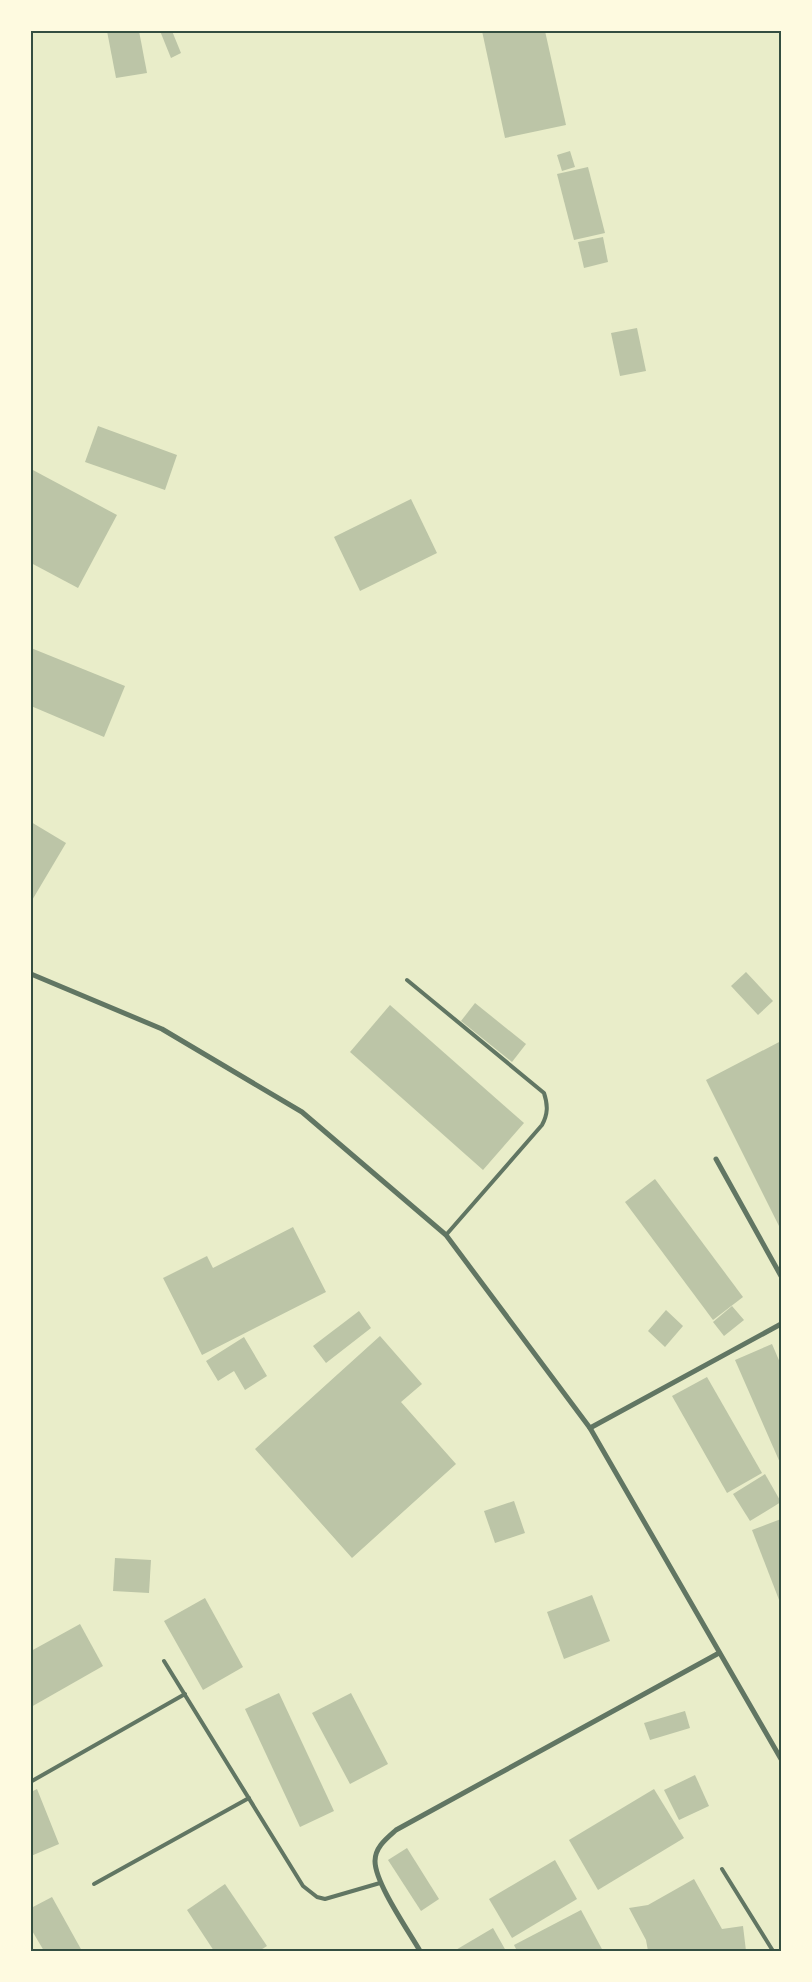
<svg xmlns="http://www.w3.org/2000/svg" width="812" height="1982" viewBox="0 0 812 1982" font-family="Mulish,sans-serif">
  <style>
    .building { fill: #bcc5a7 }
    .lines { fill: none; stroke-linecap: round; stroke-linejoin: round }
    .service { stroke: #617663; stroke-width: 4 }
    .minor { stroke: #617663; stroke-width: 5 }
    .neatline { fill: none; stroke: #344e41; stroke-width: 2 }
  </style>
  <rect width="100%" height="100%" fill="#e9edc9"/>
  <g class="building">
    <polygon points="107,31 139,31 147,73 116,78"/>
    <polygon points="160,31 172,31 181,53 171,58"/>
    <polygon points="482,31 545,31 566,125 505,138"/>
    <polygon points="570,151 575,167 562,171 557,155"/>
    <polygon points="588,167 605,233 574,240 557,174"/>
    <polygon points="603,237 608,262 584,268 578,242"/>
    <polygon points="637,328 646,371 620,376 611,333"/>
    <polygon points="98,426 177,455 165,490 85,462"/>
    <polygon points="31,469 117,515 78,588 31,563"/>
    <polygon points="411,499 437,553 360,591 334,537"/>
    <polygon points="31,648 125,686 104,737 31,706"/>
    <polygon points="31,822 66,843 31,902"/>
    <polygon points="746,972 773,1001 758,1015 731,986"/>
    <polygon points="475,1003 526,1044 512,1062 461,1021"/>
    <polygon points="390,1005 524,1123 483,1170 350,1052"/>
    <polygon points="781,1041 781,1230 706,1080"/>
    <polygon points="655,1179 743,1297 713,1320 625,1202"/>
    <polygon points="293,1227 326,1292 202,1355 163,1278 207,1256 213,1268"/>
    <polygon points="732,1306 744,1320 724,1336 713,1322"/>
    <polygon points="666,1310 683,1326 665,1347 648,1331"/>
    <polygon points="359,1311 371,1328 326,1363 313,1346"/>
    <polygon points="380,1336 422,1384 401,1402 456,1464 352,1558 255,1449"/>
    <polygon points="244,1337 267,1376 245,1390 234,1371 218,1381 206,1361"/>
    <polygon points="772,1344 781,1365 781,1465 735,1360"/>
    <polygon points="707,1377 762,1473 727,1493 672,1396"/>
    <polygon points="765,1474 781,1502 750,1521 733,1494"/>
    <polygon points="514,1501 525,1533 495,1543 484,1511"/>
    <polygon points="781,1519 781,1605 752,1530"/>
    <polygon points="115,1558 151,1560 149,1593 113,1591"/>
    <polygon points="592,1595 610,1641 564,1659 547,1612"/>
    <polygon points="205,1598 243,1667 203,1690 164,1621"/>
    <polygon points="80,1624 103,1666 31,1707 31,1651"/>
    <polygon points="279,1693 334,1811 300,1827 245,1709"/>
    <polygon points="351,1693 388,1764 350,1784 312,1713"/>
    <polygon points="685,1711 690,1728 650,1740 644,1723"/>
    <polygon points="695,1775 709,1806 679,1820 664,1790"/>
    <polygon points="37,1789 59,1844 31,1856 31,1792"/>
    <polygon points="654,1789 684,1838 598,1890 569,1840"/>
    <polygon points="407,1848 439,1899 421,1911 388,1860"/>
    <polygon points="555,1860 577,1899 512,1938 489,1899"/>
    <polygon points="694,1879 722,1929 743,1926 746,1951 648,1951 646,1940 629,1908 648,1905"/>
    <polygon points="225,1884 267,1946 259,1951 214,1951 187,1910"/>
    <polygon points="52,1897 82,1951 44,1951 31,1929 31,1908"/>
    <polygon points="581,1910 603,1951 517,1951 514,1945"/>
    <polygon points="493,1928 506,1951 454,1951"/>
  </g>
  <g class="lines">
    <g class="service">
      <path d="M407 980 544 1093C548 1105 548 1114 542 1125L446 1235"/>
      <polyline points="164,1661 303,1886 317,1897 325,1899 380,1883"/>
      <polyline points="32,1781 185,1694"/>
      <polyline points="722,1869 773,1951"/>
      <polyline points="94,1884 249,1798"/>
    </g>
    <g class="minor">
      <polyline points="31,974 162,1029 302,1112 446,1235 590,1428 781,1759"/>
      <polyline points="716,1159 781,1276"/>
      <polyline points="590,1428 781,1324"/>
      <path d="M420 1951C408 1930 375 1883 375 1861 375 1847 387 1838 396 1830L719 1653"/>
    </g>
  </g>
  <rect width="812" height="1982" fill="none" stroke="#fefae0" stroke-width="65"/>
  <rect x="32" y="32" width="748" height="1918" class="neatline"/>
</svg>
